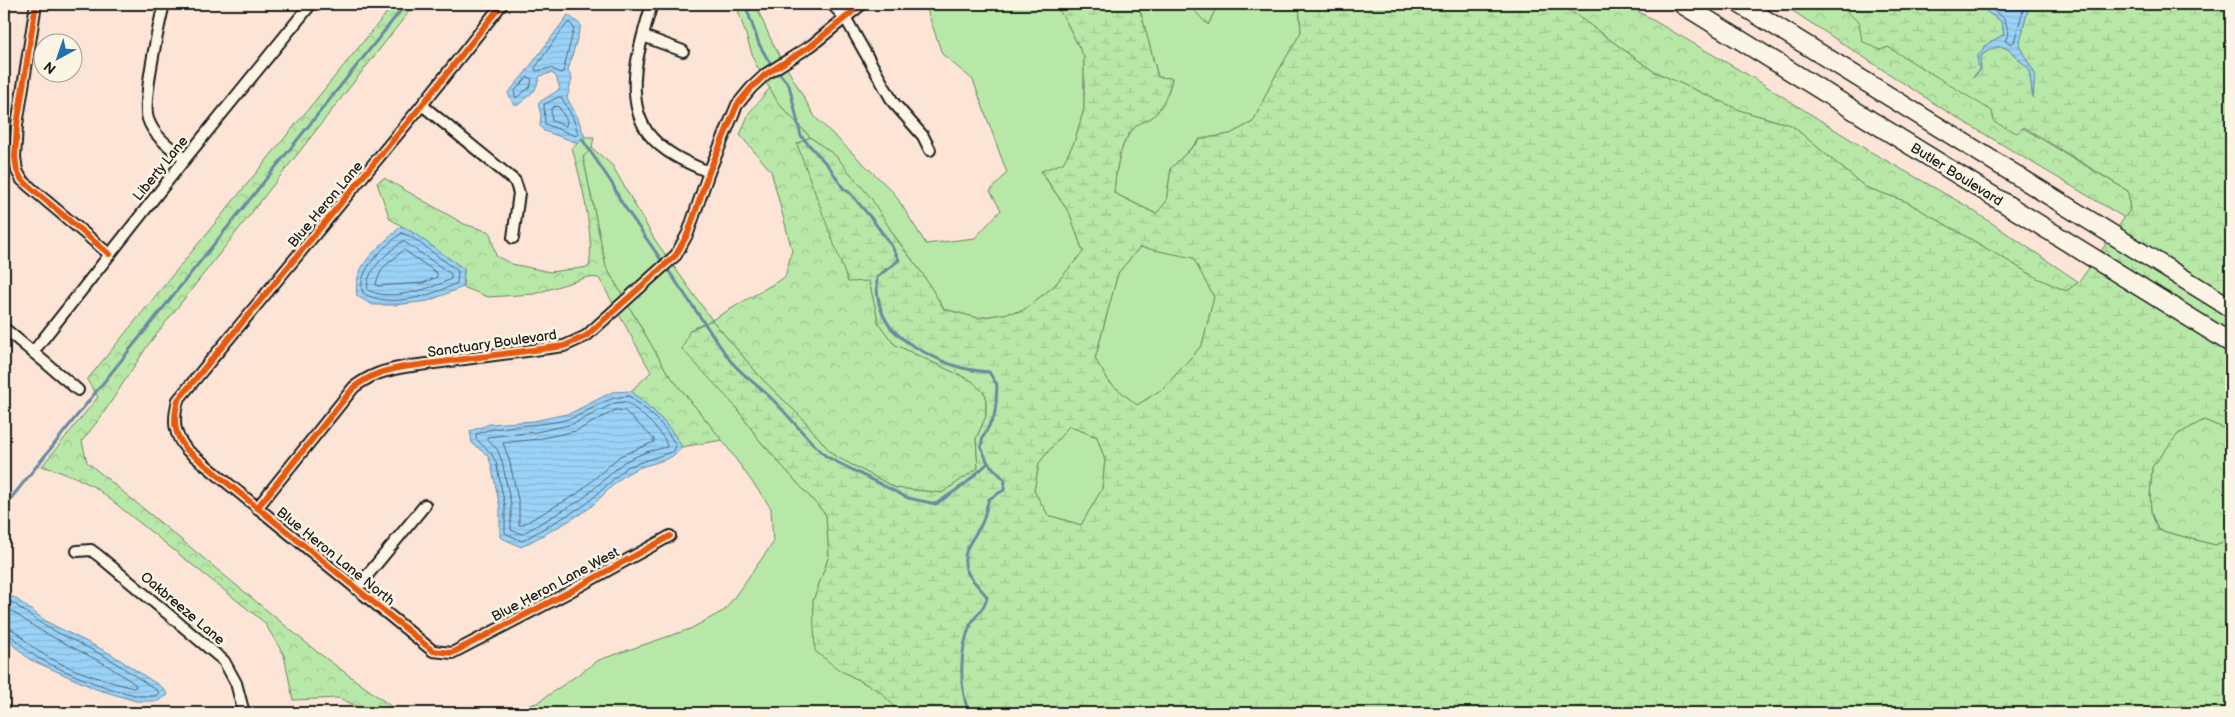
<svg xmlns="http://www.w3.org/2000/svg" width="2235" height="717" viewBox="0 0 2235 717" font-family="'Balsamiq Sans',sans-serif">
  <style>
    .green { fill: #b8e8a7; stroke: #6a8262 }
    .forest { fill: url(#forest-crowns); stroke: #6a8262 }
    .wetland { fill: url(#wetland-marsh); stroke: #6a8262; fill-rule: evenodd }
    .water { fill: url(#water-rules); stroke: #688aa1 }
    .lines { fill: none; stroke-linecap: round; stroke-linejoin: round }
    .shore { stroke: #4e6574; stroke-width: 1 }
    .stream { stroke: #688aa1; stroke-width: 3 }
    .minor-casing { stroke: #1c1c1c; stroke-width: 14 }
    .motorway-casing { stroke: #1c1c1c; stroke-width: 21 }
    .minor { stroke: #fcf5e5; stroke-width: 10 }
    .motorway { stroke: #fcf5e5; stroke-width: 18 }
    .cycleway-casing { stroke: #fcf5e5; stroke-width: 9 }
    .cycleway { stroke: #e8590c; stroke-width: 6 }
    .labels { text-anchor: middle; stroke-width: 5; stroke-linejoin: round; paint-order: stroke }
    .street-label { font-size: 14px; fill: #1c1c1c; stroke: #fcf5e5 }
  </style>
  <defs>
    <pattern id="forest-crowns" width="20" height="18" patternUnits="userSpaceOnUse" patternTransform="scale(1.25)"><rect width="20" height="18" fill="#b8e8a7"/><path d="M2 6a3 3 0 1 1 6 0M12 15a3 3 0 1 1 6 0" fill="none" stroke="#9ec68f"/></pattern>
    <pattern id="wetland-marsh" width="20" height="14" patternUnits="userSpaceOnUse" patternTransform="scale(1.25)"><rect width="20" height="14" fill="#b8e8a7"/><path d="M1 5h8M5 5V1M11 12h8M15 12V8" fill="none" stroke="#9ec68f"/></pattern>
    <pattern id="water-rules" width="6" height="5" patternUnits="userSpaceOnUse" patternTransform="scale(1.25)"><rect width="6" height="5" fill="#9ad3f9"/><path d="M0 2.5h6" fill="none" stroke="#84b5d5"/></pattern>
  </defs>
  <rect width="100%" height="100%" fill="#fce5d7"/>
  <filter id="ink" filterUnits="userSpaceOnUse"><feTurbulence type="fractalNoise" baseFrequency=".02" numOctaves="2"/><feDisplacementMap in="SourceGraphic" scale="10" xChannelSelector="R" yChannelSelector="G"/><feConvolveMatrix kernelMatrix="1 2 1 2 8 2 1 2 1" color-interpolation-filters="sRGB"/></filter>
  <g filter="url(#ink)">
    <g class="green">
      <polygon points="736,4 755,4 773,44 815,117 894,193 926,244 975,238 1001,210 990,191 1007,173 973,80 942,54 925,4 1055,4 1066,21 1084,57 1084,109 1074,143 1063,164 1041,172 1070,214 1083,252 1053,287 1022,311 978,318 944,309 922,273 836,156 810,137 778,103 755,63"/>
      <path d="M1132 4H1190L1208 25 1218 4H1299L1301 32 1272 82 1253 122 1230 134 1200 139 1171 168 1166 202 1157 214 1114 193C1116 170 1119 142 1137 125 1140 122 1147 121 1151 118 1161 112 1170 90 1172 79L1158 77 1141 13Z"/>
      <polygon points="592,148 612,165 655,240 712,320 690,330 735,406 760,441 826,515 829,556 813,601 838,669 881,692 900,713 500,713 537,703 599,660 690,629 725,610 773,543 771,508 722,440 667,372 606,267 583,157"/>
      <polygon points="1140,247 1193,257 1214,297 1202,345 1164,388 1137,405 1110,383 1095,359 1118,273"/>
      <polygon points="1068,426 1097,437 1105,460 1102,489 1081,525 1048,515 1034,491 1039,463"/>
    </g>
    <g class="forest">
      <polygon points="394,4 415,4 148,345 101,417 82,441 87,462 316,651 400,713 372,713 339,698 293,700 284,655 264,622 96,488 75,477 42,466 98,397 87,380"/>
      <polygon points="1561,4 1625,4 1755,79 1864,148 1965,205 2079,282 2066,291 2037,278 1907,202 1865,187 1791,125 1742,111 1653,71"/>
      <path d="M1782 4C1797 4 1814 2 1829 4 1852 7 1867 33 1880 50L1888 47 2128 191 2130 210 2125 218 1946 111Z"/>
      <polygon points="770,88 778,103 810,137 797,144 869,280 879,324 894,344 972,381 986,395 986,416 976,439 978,468 942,493 896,488 833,455 802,418 763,380 712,320 785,277 792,250 771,171 740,135 749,113"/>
      <path d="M585 137H594L592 148 583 157 606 267 667 372 722 440 682 447C669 424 651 408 631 391L651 372 599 278 588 277 534 294 488 297 463 287 464 269 415 234 390 219 377 183 384 178 464 224 490 232 496 256 512 264 550 272 589 267C595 237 581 179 572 148Z"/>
      <polygon points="2204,420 2231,431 2231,539 2215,545 2158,530 2151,512 2150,496 2152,467 2178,434"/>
    </g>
    <g class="wetland">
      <path d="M1055 4H1132L1141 13 1158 77 1172 78C1170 89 1161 112 1151 118 1147 121 1141 122 1137 125 1119 140 1116 171 1114 193L1156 214 1166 202 1171 168 1201 139 1230 134 1253 122 1272 82 1301 32 1299 4H1561L1653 71 1742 111 1791 125 1865 187 1907 202 2037 278 2066 291 2079 282 2130 210 2128 191 2024 127 2017 133 1994 122 1992 111 1888 47 1880 50 1862 41 1859 22 1844 10 1853 4H1942L1955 10 1961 4H1975L2001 21 2004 34 1986 45 1977 57 1981 70 1980 57C2006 35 2009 53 2029 69L2033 95 2035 74 2019 46 2028 9 2038 4H2231V431L2204 420 2178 434 2152 467 2150 496 2151 512 2158 530 2215 545 2231 539V713H900L881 692 838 669 815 651 813 601 829 556 826 515 760 441 735 406 682 349 690 330 712 320 763 380 802 418 833 455 896 488 942 493 978 468 976 439 986 416V395L972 381 894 344 879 324 869 281 848 282 797 144 810 137 836 156 871 198 895 237 922 273 944 309 978 318 1022 311 1053 287 1083 252 1070 214 1041 171 1063 163 1074 143 1084 109V57L1066 21ZM1140 247 1193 258 1214 297 1202 345 1164 388 1137 405 1110 383 1095 359 1118 273ZM1069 426 1097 437 1105 460 1102 489 1081 525 1048 515 1034 491 1039 463Z"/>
      <polygon points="1190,4 1218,4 1208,25 1190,6"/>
    </g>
    <g class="water">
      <path d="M1975 4H2038L2028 9 2019 46 2035 74 2033 98 2029 69C2010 53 2006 35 1980 57L1981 70 1972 79 1979 69 1977 57 1986 45 2004 34 2001 21Z"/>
      <polygon points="568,15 581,25 568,70 572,79 567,98 577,116 585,137 578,143 544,131 540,126 541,115 538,103 560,89 556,76 551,73 540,76 535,90 518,105 513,104 508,93 525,73"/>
      <path d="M401 226 415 234 464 269 463 287 428 301 395 305H373L357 296C352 263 381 247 401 226Z"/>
      <path d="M631 391C651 408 669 424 682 447 672 463 648 462 632 471 617 478 602 498 588 509 567 523 543 535 521 547L500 537V507L491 464 488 456 472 443 470 431 490 424 534 421 571 413 612 392Z"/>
      <polygon points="4,594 15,598 47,622 111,654 163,688 168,695 158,701 136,701 96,689 29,659 4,637"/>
    </g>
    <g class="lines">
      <g class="shore">
        <polyline points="1984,4 2004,18 2009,33 2005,41 2012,44 2014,42 2024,7 2027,4"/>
        <path d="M570 23 574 28 563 72 560 73 551 68 536 71 535 68C546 53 555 38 567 24Z"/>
        <polygon points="528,77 532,79 530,87 516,98 514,92"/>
        <polygon points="559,97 562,98 573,118 578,133 576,136 545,124 544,105"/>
        <polygon points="556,106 559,107 567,121 566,126 552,121 551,109"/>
        <path d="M402 233 413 238 458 271 457 283C431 296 390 309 363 293 355 271 386 245 402 233Z"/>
        <path d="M403 241 451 274V279C431 289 389 302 368 290 363 272 391 250 403 241Z"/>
        <polygon points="404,250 437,273 437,277 423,283 377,286 376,283 382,269"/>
        <path d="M629 396C647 409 666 426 676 446L674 451 627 467 585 505 522 541 505 533V506L496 462 491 453 476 439V434C503 423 541 428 572 418 594 410 603 397 629 396Z"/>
        <path d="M626 402C637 409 667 435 667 447L646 452 624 462 581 500 522 534 511 530V505L502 461 497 449 487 440V437L536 432 573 424 615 403Z"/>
        <polygon points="616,410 625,411 654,439 654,442 620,456 577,494 522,525 519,525 519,504 509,459 503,443 538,439 576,431"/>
        <path d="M4 599 13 603 45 626 108 658 158 691 159 694C141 706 50 667 32 654 23 648 15 635 4 634"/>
        <path d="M4 606 41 631 105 664 135 684 136 687 133 688C102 680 62 668 35 649 25 642 17 628 4 627"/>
      </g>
      <g class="stream">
        <path d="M745 4 759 44 768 60 789 85 801 136 830 168 843 188 850 193 872 219 891 245 899 260 877 277C875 317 892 336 926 353 949 365 963 370 989 372L997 385 996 404 994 417 983 437 981 447 988 463 1005 480 1004 490 989 499C986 507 985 518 981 525 973 539 961 550 966 569 969 579 981 588 987 597 986 608 976 614 971 624 959 650 959 687 969 713"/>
        <path d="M582 139 613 185 620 200 729 359C741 374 755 383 769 396 789 415 806 439 827 457L908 498 936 504 965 484 988 463"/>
        <polyline points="4,507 406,4"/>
      </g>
      <defs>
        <g id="minor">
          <polyline points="36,4 17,125 15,157 17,171 22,180 31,188 109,254"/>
          <path d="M164 4C159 24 142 102 148 119 154 137 171 148 185 159"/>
          <path d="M502 4 422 105 178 400C173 420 173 434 187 450L433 651 452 653 569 592 670 536"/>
          <path d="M652 4C640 43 622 96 648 133 662 152 687 163 709 172"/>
          <polyline points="832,4 846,19 893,102 923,136 930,150"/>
          <polyline points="643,36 683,51"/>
          <polyline points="422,105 515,181 519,193 513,238"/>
          <polyline points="4,328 78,390"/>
          <polyline points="33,352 185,159 311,4"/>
          <path d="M257 508 354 387C372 374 383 371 404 367L564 346 586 336 676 255 688 233 709 172 737 105 751 88 766 74 812 45 862 4"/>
          <polyline points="77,551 91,550 99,556 224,661 236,683 244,713"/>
          <polyline points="356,589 425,505"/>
        </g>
        <g id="motorway">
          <polyline points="1682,4 2231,343"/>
          <polyline points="1740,4 2231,308"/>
        </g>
      </defs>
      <use href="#minor" class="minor-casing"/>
      <use href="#motorway" class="motorway-casing"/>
      <use href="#minor" class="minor"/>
      <use href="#motorway" class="motorway"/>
      <defs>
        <g id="cycleway">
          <polyline points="36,4 17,125 15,157 17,171 22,180 31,188 109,254"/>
          <path d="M502 4 422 105 178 400C173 420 173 434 187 450L433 651 452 653 569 592 670 536"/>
          <path d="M257 508 354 387C372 374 383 371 404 367L564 346 586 336 676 255 688 233 709 172 737 105 751 88 766 74 812 45 862 4"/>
        </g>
      </defs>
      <use href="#cycleway" class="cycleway-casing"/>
      <use href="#cycleway" class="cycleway"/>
    </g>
  </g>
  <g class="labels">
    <g class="street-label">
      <text transform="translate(160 168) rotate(-51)" y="5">Liberty Lane</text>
      <text transform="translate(1957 174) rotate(32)" y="5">Butler Boulevard</text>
      <text transform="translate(325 204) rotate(-50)" y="5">Blue Heron Lane</text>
      <text transform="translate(492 343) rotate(-8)" y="5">Sanctuary Boulevard</text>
      <text transform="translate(336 556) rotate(39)" y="5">Blue Heron Lane North</text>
      <text transform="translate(555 584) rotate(-28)" y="5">Blue Heron Lane West</text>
      <text transform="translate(183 608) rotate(40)" y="5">Oakbreeze Lane</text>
    </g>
  </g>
  <rect width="2235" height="717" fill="none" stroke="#fcf5e5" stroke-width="20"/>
  <rect x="10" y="10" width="2215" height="697" fill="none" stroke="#1c1c1c" stroke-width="2" filter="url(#ink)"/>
  <g transform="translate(58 58) rotate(220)"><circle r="24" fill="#fcf5e5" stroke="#a29e95"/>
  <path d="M0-4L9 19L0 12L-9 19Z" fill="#1f6fb2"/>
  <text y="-8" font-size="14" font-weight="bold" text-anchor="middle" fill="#1c1c1c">N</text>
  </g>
</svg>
